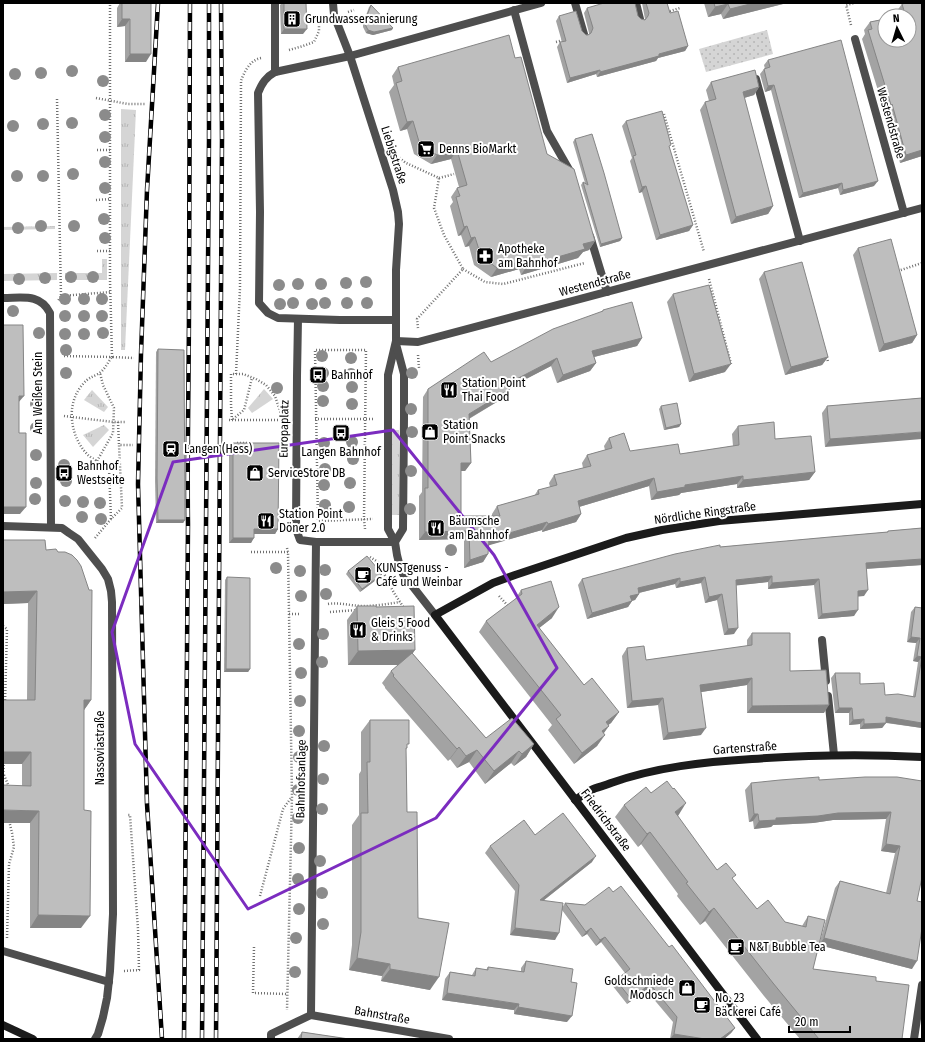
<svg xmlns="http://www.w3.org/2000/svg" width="925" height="1042" viewBox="0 0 925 1042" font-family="'Fira Sans Condensed',sans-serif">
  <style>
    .grass { fill: url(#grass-tufts) }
    .park { fill: url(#park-dots) }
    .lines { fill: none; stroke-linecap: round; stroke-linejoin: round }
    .path { stroke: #707070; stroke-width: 2.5; stroke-dasharray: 1 2; stroke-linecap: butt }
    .lane { stroke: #4e4e4e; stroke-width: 8 }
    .street { stroke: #4e4e4e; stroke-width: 8 }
    .secondary { stroke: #1b1b1b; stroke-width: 8 }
    .rail-casing { stroke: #000; stroke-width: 4.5 }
    .rail { stroke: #fff; stroke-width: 3; stroke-dasharray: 9; stroke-linecap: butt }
    .tree { fill: #8b8b8b }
    .wall { fill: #a3a3a3 }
    .shaded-wall { fill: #858585 }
    .building { fill: #bebebe; stroke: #858585 }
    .marked { fill: none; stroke: #7b2cbf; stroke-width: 3; stroke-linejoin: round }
    .labels { text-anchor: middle; stroke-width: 4; stroke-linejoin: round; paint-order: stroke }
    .poi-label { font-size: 12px; fill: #000; stroke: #fff; text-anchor: start }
    .street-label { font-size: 12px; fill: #000; stroke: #fff }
  </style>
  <defs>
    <pattern id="grass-tufts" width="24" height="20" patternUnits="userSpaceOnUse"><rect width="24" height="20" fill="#d5d5d5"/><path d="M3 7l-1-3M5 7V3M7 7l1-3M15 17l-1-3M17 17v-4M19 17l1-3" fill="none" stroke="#b5b5b5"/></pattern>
    <pattern id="park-dots" width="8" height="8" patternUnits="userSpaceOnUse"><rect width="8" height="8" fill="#d5d5d5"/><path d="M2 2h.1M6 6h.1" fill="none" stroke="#b5b5b5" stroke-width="1.8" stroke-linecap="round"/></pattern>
  </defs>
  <rect width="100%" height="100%" fill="#fff"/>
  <g class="grass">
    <polygon points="121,109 136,110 125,350 121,350"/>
    <polygon points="55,226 55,229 3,230 3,227"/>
    <polygon points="102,259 107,259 107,280 65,280 65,273 102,273"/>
    <polygon points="57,273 57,280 3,281 3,274"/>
    <polygon points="264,389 273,399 252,413 248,408"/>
    <polygon points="92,390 108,407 104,412 84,400"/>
    <polygon points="104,425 109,430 93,447 83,435"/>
    <rect x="392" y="430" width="7" height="85"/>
  </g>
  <polygon class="park" points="767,30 773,54 706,72 699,49"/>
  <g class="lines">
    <g class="path">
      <polyline points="348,12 354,10"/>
      <polyline points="667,12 680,8"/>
      <polyline points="851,25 846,5 855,3"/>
      <polyline points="556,42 564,40"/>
      <polyline points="289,50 303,46 314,42 319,31 319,20 322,19"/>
      <polyline points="96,98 128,104 145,104"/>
      <polyline points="57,99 61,296 58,301"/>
      <polyline points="664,114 704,252"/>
      <polyline points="97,150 110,150"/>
      <polyline points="397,156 406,163 439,178 434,208 444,235 463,269 417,319 418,328"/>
      <polyline points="439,178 454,174"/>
      <polyline points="96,200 111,199"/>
      <polyline points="97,251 110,251"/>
      <polyline points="463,269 485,282 503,284 585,263"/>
      <polyline points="898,271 922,263"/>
      <polyline points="709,279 731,364"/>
      <polyline points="61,296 111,292"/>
      <polyline points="418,355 419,368"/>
      <polyline points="64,356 112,357 110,280 110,3"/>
      <polyline points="827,357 828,362"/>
      <path d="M236 374 240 288 241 81C244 72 250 60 261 58"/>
      <polyline points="64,416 113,422 125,422"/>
      <polyline points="233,419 244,410 252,378"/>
      <polyline points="315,419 374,419"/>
      <polyline points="229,420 282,420"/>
      <polyline points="232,420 231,405 231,374 243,374 256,379 266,385 275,396 281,414"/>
      <polyline points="118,422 119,445"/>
      <polyline points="237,443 247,443"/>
      <polyline points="97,461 113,433 114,408 103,385 100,373"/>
      <path d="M111 519 109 468C102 464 94 460 88 455 70 437 65 404 83 384 88 378 92 377 98 374 104 371 108 362 112 357L134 358"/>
      <polyline points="365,529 364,519 366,350 315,350 318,521 373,519"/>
      <polyline points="95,538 111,519 122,508 119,445 133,445"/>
      <polyline points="287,548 288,552 292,797 287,1010"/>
      <polyline points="251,552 288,552"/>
      <polyline points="370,557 378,562 394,593 404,608"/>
      <polyline points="499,596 509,607"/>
      <path d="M328 604C341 602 350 606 363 606 375 606 388 604 400 602"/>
      <polyline points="330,612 357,610"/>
      <polyline points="289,614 301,614"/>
      <polyline points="3,626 7,629 5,703"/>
      <polyline points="3,775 4,762"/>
      <polyline points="4,775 9,787"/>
      <polyline points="260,896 283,809 291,798"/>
      <polyline points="7,938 9,864 14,847 12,833 9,820"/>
      <polyline points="254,947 253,993 287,994"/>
      <polyline points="124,971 139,970 138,929 130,815 127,815"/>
    </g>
    <g class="lane">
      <polyline points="275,3 275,72"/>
      <polyline points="575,3 584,34"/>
      <polyline points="636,3 640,19"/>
      <path d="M350 56 275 72C266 77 262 83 258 93L260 212 259 303 268 313 278 318 340 320H396"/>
      <path d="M3 298C22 298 40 293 50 313L51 527"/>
      <polyline points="298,319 297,376 296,529 300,540 316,542"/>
      <polyline points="822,640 826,681"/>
      <polyline points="828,696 834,755"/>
    </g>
    <g class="street">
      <polyline points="333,3 334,15 350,56 393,190 398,212 399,224 396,270 396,341 388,375 388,529 395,542 397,555 399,563 403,574 435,615"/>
      <polyline points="514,10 547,131 571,173"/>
      <polyline points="855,39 904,213"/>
      <polyline points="350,56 541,3"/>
      <polyline points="756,79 800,241"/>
      <polyline points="590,236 607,292"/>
      <polyline points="396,341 418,342 922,208"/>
      <polyline points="3,526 62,528 69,533 78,539 102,569 108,579 111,591 112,602 113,914 110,971 107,998 103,1017 98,1034 95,1039"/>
      <polyline points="395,542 403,529 404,418 404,374 396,344"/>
      <polyline points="3,951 109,982"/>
      <polyline points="311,1015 316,542 395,542"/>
      <polyline points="311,1015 449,1039"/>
      <polyline points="271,1039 271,1034 311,1015"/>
      <polyline points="914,1039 922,985"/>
    </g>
    <g class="secondary">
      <path d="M575 800C580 797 585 793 591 790 597 787 604 786 611 783 656 767 704 762 752 759 808 755 865 754 922 757"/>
      <polyline points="3,1025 33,1039"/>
      <polyline points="757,1039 435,615 493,583 515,575 626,538 662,530 719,521 922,504"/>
    </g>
    <defs>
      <g id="rail">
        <polyline points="158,3 147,190 141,354 138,484 147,804 162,1039"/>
        <path d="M184 1039 188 524C187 450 189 375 189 300 190 201 189 102 190 3"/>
        <polyline points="202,1039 209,139 209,3"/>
        <polyline points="216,1039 222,140 221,3"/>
      </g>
    </defs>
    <use href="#rail" class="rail-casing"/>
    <use href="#rail" class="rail"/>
  </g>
  <g class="tree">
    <circle cx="72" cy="71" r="6"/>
    <circle cx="41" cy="73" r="6"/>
    <circle cx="15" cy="74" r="6"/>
    <circle cx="103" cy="81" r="6"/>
    <circle cx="105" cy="115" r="6"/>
    <circle cx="72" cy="123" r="6"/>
    <circle cx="43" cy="124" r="6"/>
    <circle cx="13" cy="126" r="6"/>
    <circle cx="105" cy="137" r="6"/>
    <circle cx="105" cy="162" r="6"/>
    <circle cx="73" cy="174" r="6"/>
    <circle cx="17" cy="176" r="6"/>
    <circle cx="43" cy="176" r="6"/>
    <circle cx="105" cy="188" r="6"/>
    <circle cx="104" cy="219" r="6"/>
    <circle cx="41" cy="226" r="6"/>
    <circle cx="74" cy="226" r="6"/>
    <circle cx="18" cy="228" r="6"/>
    <circle cx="105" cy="238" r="6"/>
    <circle cx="71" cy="277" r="6"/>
    <circle cx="93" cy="277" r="6"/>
    <circle cx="45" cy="278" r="6"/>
    <circle cx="19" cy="279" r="6"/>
    <circle cx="366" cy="282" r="6"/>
    <circle cx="346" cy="283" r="6"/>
    <circle cx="298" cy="284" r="6"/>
    <circle cx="321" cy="284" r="6"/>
    <circle cx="279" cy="285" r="6"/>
    <circle cx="65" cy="299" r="6"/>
    <circle cx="84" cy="299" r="6"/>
    <circle cx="102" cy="299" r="6"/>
    <circle cx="293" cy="303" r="6"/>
    <circle cx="325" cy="303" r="6"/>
    <circle cx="347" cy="303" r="6"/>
    <circle cx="367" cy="303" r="6"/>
    <circle cx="280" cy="304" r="6"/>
    <circle cx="312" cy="304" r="6"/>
    <circle cx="13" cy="311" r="6"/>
    <circle cx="65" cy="316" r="6"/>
    <circle cx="84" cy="316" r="6"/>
    <circle cx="102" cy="316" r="6"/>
    <circle cx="39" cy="333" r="6"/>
    <circle cx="103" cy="333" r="6"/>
    <circle cx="65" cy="334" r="6"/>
    <circle cx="84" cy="334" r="6"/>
    <circle cx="66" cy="350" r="6"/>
    <circle cx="322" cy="356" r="6"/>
    <circle cx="351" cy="358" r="6"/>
    <circle cx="66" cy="373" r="6"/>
    <circle cx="323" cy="373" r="6"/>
    <circle cx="412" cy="373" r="6"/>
    <circle cx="351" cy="374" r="6"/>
    <circle cx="323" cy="386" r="6"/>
    <circle cx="352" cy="387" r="6"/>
    <circle cx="277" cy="388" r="6"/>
    <circle cx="323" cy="401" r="6"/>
    <circle cx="36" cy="404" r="6"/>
    <circle cx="352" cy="404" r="6"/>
    <circle cx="411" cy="409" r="6"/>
    <circle cx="36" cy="428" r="6"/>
    <circle cx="412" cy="432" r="6"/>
    <circle cx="352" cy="442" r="6"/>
    <circle cx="324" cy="443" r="6"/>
    <circle cx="36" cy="455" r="6"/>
    <circle cx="353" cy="459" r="6"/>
    <circle cx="64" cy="465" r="6"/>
    <circle cx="325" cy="469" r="6"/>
    <circle cx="411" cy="471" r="6"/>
    <circle cx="66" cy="481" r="6"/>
    <circle cx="36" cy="483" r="6"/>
    <circle cx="350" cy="483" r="6"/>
    <circle cx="324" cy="485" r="6"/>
    <circle cx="35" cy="499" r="6"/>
    <circle cx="65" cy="501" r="6"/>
    <circle cx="83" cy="502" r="6"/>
    <circle cx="100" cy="503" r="6"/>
    <circle cx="325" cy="505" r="6"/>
    <circle cx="349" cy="507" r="6"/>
    <circle cx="410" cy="509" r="6"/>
    <circle cx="82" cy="517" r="6"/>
    <circle cx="101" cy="519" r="6"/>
    <circle cx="451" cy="550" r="6"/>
    <circle cx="276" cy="568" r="6"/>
    <circle cx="325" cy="570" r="6"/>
    <circle cx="300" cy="571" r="6"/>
    <circle cx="326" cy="594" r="6"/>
    <circle cx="301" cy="596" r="6"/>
    <circle cx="323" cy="634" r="6"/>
    <circle cx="299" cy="644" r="6"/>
    <circle cx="322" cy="662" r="6"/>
    <circle cx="301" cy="673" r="6"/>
    <circle cx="300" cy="701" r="6"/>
    <circle cx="299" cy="731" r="6"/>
    <circle cx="324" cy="746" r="6"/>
    <circle cx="299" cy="757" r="6"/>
    <circle cx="323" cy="779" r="6"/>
    <circle cx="298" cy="790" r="6"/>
    <circle cx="322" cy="809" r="6"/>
    <circle cx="298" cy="818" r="6"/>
    <circle cx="299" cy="848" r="6"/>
    <circle cx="320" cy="861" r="6"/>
    <circle cx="298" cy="879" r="6"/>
    <circle cx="322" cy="893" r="6"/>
    <circle cx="299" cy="909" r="6"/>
    <circle cx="323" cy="924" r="6"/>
    <circle cx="296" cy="938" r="6"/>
    <circle cx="295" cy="972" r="6"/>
  </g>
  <g class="wall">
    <polygon points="120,3 151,3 146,62 125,62 125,26 117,27 117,8"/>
    <polygon points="282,3 306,3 303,34 281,34 280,5"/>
    <polygon points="642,3 667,3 670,13 688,46 685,51 658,58 656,61 597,77 596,74 567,83 557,47 560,42 562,42 556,21 559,16 582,31 586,35 589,34 589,33 584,13 587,8 638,16 641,19 645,19"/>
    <polygon points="704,3 787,3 723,19 721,14 708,17"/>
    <polygon points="906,3 922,156 900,163 887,113 885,113 862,39 865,34 864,30 870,22 897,16 896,12 902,4"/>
    <polygon points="371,5 392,30 373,35 366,33 363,27 363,24 369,7"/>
    <polygon points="515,58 547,154 595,241 589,250 583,252 578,258 521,275 519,269 491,277 474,265 469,246 465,247 461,235 458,236 450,206 453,202 451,197 457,188 459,187 451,159 431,164 414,154 407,129 400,131 389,92 394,85 392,76 398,67"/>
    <polygon points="768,60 874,186 840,195 838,188 799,198 771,90 765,92 760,74 764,69 765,69 764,65"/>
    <polygon points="711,82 759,87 754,95 744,98 773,206 768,214 731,224 700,110 705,102 709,101 706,90"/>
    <polygon points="626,121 669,148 693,225 689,231 656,240 642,192 639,193 630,161 632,158 622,126"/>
    <polygon points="575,139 622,238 620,241 600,247 581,185 583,182 585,183 573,142"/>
    <polygon points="858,248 917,335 912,343 879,352 853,255"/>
    <polygon points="764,272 828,357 822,365 785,375 759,279"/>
    <polygon points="673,294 725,372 689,382 667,302"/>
    <polygon points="603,310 642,338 637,346 594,357 596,363 590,371 557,383 551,366 509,388 505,397 469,419 471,463 465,471 461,471 461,516 492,516 492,514 497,506 534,496 538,490 550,487 549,483 554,475 583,468 582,463 587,455 605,450 604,446 609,438 630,451 680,454 733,446 732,434 738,426 775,439 815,472 809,480 737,488 737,484 681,493 679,495 651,500 649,486 579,507 581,514 576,522 542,532 542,530 488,545 488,554 483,562 464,568 464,539 419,540 419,496 422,492 423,397 428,389 491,362 602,312"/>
    <polygon points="158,349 185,520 183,523 156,523 155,481 156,352"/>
    <polygon points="922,398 825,447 822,413 827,406"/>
    <polygon points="661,406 681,424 679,427 664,430 659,409"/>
    <polygon points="233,443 278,529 275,534 254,534 251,543 229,543 229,448"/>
    <polygon points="922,528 922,565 866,569 864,596 858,596 854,616 818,619 814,585 768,589 768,582 736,585 734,634 724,635 717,600 705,603 701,583 676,588 675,584 639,593 639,594 635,600 632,601 628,607 587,619 578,585 582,579 720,547 830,537 887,532 888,531"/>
    <polygon points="3,540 46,550 91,700 84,710 81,928 30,928 30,823 22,786 22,764 3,764 3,623 3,700 27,700 28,603 3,604"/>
    <polygon points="348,571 382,574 380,577 360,592 346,574"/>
    <polygon points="227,577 250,669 248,672 224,672 225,580"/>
    <polygon points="521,590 552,618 539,628 584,685 619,712 611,723 608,725 597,746 574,764 548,730 552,725 479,632 486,621 514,601"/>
    <polygon points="357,606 376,607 412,653 486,738 534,744 526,757 514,766 511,763 485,784 469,762 457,768 450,759 448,761 385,688 385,687 382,683 391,671 399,665 348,665 347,620"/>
    <polygon points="915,607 922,608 922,728 886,723 882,728 860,729 860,724 849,725 849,713 835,713 831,678 835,673 885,695 913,696 918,662 913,661 916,643 907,642 911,612"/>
    <polygon points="752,633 790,671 824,713 747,713 747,685 701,692 701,735 663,740 658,705 627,708 622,656 627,648 646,660 747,646 747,640"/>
    <polygon points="370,720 407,747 406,750 407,812 418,918 430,990 381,981 382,976 349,970 352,945 352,825 359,815 359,774 361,771 361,732"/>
    <polygon points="897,777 917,901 912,969 819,945 835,888 840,881 886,893 895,853 881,851 886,819 833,820 813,823 773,825 771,827 754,829 753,821 749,822 745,790 751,783"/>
    <polygon points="673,789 677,816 717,870 733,880 757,909 785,922 802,926 808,916 813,969 876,981 902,1039 800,1039 764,996 705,921 700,925 677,896 678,894 641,844 638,847 615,817 624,805 651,793"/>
    <polygon points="535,835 592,862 543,901 562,908 565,903 585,905 613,892 669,947 735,1028 731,1033 724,1039 670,1039 673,1022 646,990 627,1004 612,985 616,980 625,973 601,942 596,946 587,934 582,937 562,910 555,940 510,935 515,891 485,853 490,846"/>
    <polygon points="526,961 571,982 567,1022 514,1014 514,1010 442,1000 445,979 450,972 472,975 476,968 486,970 488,967 521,972 521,968"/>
    <polygon points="302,1032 349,1039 297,1039"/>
  </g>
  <g class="shaded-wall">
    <polygon points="754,3 787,3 723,19 730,9"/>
    <polygon points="728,4 721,14 708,17 715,7"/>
    <polygon points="122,19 130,19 125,26 117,27"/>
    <polygon points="393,28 392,30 373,35 366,33 368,30"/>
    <polygon points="284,29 307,29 303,34 281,34"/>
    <polygon points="688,46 685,51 658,58 656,61 597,77 600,72 659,54"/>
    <polygon points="130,54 151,54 146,62 125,62"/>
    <polygon points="600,70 596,74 567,83 570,78"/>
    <polygon points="774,85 771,90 765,92 768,86"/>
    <polygon points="759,87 754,95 737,100 743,92"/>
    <polygon points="892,104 887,113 885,113 891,105"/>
    <polygon points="413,121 407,129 400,131 407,122"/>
    <polygon points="457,150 451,159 431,164 437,155"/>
    <polygon points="922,150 922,156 900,163 906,155"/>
    <polygon points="878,181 874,186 840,195 843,190"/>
    <polygon points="842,183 838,188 799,198 803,193"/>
    <polygon points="646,186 642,192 639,193 642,187"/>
    <polygon points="773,206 768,214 731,224 736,217"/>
    <polygon points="693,225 689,231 656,240 660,235"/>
    <polygon points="467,226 461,235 458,236 464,227"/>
    <polygon points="475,237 469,246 465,247 471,238"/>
    <polygon points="622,238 620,241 600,247 601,244"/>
    <polygon points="595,241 589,250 583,252 578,258 521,275 527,266 583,244"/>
    <polygon points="525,260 519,269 491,277 497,268"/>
    <polygon points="917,335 912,343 879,352 884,344"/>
    <polygon points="642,338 637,346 586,359 592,351"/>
    <polygon points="828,357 822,365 785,375 791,367"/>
    <polygon points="557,358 551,366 501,392 507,384"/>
    <polygon points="596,363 590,371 557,383 563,375"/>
    <polygon points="731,364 725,372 689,382 694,374"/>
    <polygon points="510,389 505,397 463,422 469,414"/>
    <polygon points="19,396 24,396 18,403"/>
    <polygon points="681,424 679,427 664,430 666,428"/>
    <polygon points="922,432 922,439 825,447 830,439"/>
    <polygon points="461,463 471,463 465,471 456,471"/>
    <polygon points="815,472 809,480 737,488 743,480"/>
    <polygon points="743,476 737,484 681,493 679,495 651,500 657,492 685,485"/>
    <polygon points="654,478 649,486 572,509 578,501"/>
    <polygon points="3,507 26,507 20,514 3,514"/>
    <polygon points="581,514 576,522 542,532 548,524"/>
    <polygon points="158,520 185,520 183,523 156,523"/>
    <polygon points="547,522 542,530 483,547 489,539"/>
    <polygon points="254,529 278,529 275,534 251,534"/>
    <polygon points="469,531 464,539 419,540 425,532"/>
    <polygon points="233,538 254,538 251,543 229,543"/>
    <polygon points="488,554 483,562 464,568 470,560"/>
    <polygon points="922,559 922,565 862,569 866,563"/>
    <polygon points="382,574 380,577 360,592 362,589"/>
    <polygon points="772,576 768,582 732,586 736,580"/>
    <polygon points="705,577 701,583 676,588 680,582"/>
    <polygon points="680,578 675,584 634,594 638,588"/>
    <polygon points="819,579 814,585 768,589 772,583"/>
    <polygon points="868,590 864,596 854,597 858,591"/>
    <polygon points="37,591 28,603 3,604 3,592"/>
    <polygon points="639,594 635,600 626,602 630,596"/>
    <polygon points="722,594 717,600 705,603 709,597"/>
    <polygon points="632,601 628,607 587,619 592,613"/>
    <polygon points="559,607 552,618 529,636 537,625"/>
    <polygon points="858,610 854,616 818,619 822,614"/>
    <polygon points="738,628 734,634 724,635 728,629"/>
    <polygon points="911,637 920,638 916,643 907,642"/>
    <polygon points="415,650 405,665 348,665 358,651"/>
    <polygon points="917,656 922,657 918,662 913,661"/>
    <polygon points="226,669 250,669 248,672 224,672"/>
    <polygon points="752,678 747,685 695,693 700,685"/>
    <polygon points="663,698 658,705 627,708 632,701"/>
    <polygon points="84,700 91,700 82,713"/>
    <polygon points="829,705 824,713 747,713 752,706"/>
    <polygon points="839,708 852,708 849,713 835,713"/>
    <polygon points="619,712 611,723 598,733 606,722"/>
    <polygon points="886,717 922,723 922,728 882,722"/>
    <polygon points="864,719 860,724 849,725 853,720"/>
    <polygon points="886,723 882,728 860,729 864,724"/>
    <polygon points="609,726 601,737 602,731"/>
    <polygon points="706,728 701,735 663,740 668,733"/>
    <polygon points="605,735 597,746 574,764 582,753"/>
    <polygon points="534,744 526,757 514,766 522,754"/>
    <polygon points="459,747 450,759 448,761 457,749"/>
    <polygon points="477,750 469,762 457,768 466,756"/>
    <polygon points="519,751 511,763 485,784 494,771"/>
    <polygon points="3,752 31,752 22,764 3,764"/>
    <polygon points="686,803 678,816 666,825 675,812"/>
    <polygon points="3,810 39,811 30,823 3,823"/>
    <polygon points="891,812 886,819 833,820 813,823 773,825 771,827 754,829 759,821 776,818 838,813"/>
    <polygon points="754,814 758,814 753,821 749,822"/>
    <polygon points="650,832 641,844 638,847 647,834"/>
    <polygon points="886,844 900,846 895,853 881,851"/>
    <polygon points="596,856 592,862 535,907 540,900"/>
    <polygon points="714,908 705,921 700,925 709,912"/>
    <polygon points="38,915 90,916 81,928 30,928"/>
    <polygon points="515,928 559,933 555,940 510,935"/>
    <polygon points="591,928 587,934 582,937 586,932"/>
    <polygon points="605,937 601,942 596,946 600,940"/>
    <polygon points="824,938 917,961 912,969 819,945"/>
    <polygon points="357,958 390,964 382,976 349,970"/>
    <polygon points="390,969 439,977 430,990 381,981"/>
    <polygon points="650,984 646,990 627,1004 631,999"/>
    <polygon points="447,993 519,1004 514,1010 442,1000"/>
    <polygon points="518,1007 572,1016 567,1022 514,1014"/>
    <polygon points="735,1028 731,1033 724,1039 720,1039"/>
    <polygon points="674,1034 705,1039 670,1039"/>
  </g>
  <g class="building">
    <polygon points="122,3 151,3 151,54 130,54 130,19 122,19"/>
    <polygon points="284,3 306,3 307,29 284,29"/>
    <polygon points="604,3 635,3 638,16 641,19 645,20 648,16 649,13 646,3 667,3 670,13 678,11 688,46 659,54 659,56 600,72 600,70 570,78 560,42 566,41 559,16 576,11 582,31 586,35 588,35 591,33 593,28 587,8"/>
    <polygon points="714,3 754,3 730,9 728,4 715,7"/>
    <polygon points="906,3 922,3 922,150 906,155 892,104 891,105 868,30 872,29 870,22 885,19 885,40 909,40 909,16 896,16 905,14 902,4"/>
    <polygon points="371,5 393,28 374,32 368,30 365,24 365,21"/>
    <polygon points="509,35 515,58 521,57 547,154 574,169 595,241 583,244 585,249 527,266 525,260 497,268 481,256 475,237 471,238 467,226 464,227 456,197 460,196 457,188 467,185 457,150 437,155 420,145 413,121 407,122 396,83 402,81 398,67"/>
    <polygon points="841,40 878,181 843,190 842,183 803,193 774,85 768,86 764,69 770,67 768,60"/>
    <polygon points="755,70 759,87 743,92 773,206 736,217 705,102 716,99 711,82"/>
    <polygon points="662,111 671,145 669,146 693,225 660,235 646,186 642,187 633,156 636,155 626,121"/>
    <polygon points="592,134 604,173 622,238 601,244 583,182 588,185 575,139"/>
    <polygon points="891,239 917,335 884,344 858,248"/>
    <polygon points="802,262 828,357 791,367 764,272"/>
    <polygon points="709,285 731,364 694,374 673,294"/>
    <polygon points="632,302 642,338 592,351 596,363 563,375 557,358 507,384 510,389 469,414 471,463 461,463 461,516 500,516 497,506 539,494 538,490 557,485 554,475 591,466 587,455 612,448 609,438 624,433 630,451 678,444 680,454 739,445 738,426 774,422 775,439 811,436 815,472 743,480 743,476 685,485 685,487 657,492 654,478 578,501 581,514 548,524 547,522 489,539 488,554 470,560 469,531 425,532 425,488 428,488 428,389 484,352 491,362 553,329 603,311 603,310"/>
    <polygon points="3,325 23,325 24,396 19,396 19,433 26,433 26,507 3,507"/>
    <polygon points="158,349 184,350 185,520 158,520 157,478"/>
    <polygon points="922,398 922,432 830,439 827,406"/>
    <polygon points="677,403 681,424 666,428 661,406"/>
    <polygon points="233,443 279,443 278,529 254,529 254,538 233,538"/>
    <polygon points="922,528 922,559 866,563 868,590 858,591 858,610 822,614 819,579 772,583 772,576 736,580 738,628 728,629 722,594 709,597 705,577 680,582 680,578 638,588 639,594 630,596 632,601 592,613 582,579 675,554 720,545 720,547 830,537 888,532 888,531"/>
    <polygon points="3,540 45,540 46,550 56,549 58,552 65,552 72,555 77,560 81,566 89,590 92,590 91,700 84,700 84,810 91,811 90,916 38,915 39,811 3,810 3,785 31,786 31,752 3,752 3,623 3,700 35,700 37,591 3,592"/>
    <polygon points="367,556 382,574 362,589 348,571"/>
    <polygon points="227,577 250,578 250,669 226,669"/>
    <polygon points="551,581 559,607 537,625 584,685 592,678 619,712 606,722 609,726 602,731 605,735 582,753 556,719 561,715 486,621 522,594 521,590"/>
    <polygon points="357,606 376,606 376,607 414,606 415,650 358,651"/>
    <polygon points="915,607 922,608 922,723 886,717 886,723 864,724 864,719 853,720 852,708 839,708 835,673 860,673 860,684 884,683 885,695 898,694 915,697 922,657 917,656 920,638 911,637"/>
    <polygon points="752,633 790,633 790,671 826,670 829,705 752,706 752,678 700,685 706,728 668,733 663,698 632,701 627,648 644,646 646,660 752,645"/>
    <polygon points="412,653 486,738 512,718 534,744 522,754 519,751 494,771 477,750 466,756 459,747 457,749 393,676 394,675 391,671"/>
    <polygon points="370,720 409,720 409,744 407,744 407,748 406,748 407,812 417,812 418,918 449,923 439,977 390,969 390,964 357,958 361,932 361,813 368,813 367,762 370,762"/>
    <polygon points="819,777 819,780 865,777 897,777 922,781 922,877 917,901 922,902 922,928 917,961 824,938 840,881 890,894 900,846 886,844 891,812 838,813 818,816 776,818 776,820 759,821 758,814 754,814 751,783 780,780"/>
    <polygon points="667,781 673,789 674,788 686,803 675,812 717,870 726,863 736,875 732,878 757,909 768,900 785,922 806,927 808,916 825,920 813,969 876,977 876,981 909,985 902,1039 819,1039 773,983 714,908 709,912 686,883 688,882 650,832 647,834 624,805 646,787 651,793"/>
    <polygon points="563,813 596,856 540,900 563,903 559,933 515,928 519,885 490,846 524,820 535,835"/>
    <polygon points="621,886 669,947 672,945 735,1028 720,1039 705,1039 674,1034 677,1017 650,984 631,999 616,980 630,969 605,937 600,940 591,928 586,932 565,903 585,905 609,887 613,892"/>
    <polygon points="526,961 573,969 571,982 577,983 572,1016 518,1007 519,1004 447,993 450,972 475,976 476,968 488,970 488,967 524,972"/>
    <polygon points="302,1032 349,1039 301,1039"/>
  </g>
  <path class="marked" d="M393 430 494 555 557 668 436 818 248 909 135 744 112 632 173 462Z"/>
  <defs>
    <symbol id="building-square" viewBox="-11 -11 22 22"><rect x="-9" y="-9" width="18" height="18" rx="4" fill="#000" stroke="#fff"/><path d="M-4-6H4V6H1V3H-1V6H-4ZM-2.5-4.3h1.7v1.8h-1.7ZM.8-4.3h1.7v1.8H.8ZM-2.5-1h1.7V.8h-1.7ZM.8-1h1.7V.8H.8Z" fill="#fff"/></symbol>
    <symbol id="supermarket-square" viewBox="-11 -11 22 22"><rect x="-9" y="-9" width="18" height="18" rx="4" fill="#000" stroke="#fff"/><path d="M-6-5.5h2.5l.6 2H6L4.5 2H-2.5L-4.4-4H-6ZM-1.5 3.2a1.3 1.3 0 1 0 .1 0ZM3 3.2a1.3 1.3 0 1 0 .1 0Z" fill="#fff"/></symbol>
    <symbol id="pharmacy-square" viewBox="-11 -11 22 22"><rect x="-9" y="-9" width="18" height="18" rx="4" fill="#000" stroke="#fff"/><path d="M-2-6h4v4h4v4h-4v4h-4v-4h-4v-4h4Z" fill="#fff"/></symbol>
    <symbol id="bus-square" viewBox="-11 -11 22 22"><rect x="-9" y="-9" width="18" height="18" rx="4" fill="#000" stroke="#fff"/><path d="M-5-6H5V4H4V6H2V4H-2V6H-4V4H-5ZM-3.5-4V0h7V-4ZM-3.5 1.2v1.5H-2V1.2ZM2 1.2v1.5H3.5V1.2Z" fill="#fff"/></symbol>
    <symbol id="restaurant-square" viewBox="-11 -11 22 22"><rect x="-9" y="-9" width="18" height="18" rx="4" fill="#000" stroke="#fff"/><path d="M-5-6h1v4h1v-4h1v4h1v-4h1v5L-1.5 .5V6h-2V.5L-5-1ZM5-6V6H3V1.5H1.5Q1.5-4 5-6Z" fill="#fff"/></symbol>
    <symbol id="shop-square" viewBox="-11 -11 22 22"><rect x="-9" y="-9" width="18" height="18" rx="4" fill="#000" stroke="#fff"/><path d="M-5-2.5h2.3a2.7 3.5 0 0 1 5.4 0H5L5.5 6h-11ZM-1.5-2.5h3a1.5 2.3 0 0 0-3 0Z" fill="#fff"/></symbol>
    <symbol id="station-square" viewBox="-11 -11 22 22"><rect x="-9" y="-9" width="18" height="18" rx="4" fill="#000" stroke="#fff"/><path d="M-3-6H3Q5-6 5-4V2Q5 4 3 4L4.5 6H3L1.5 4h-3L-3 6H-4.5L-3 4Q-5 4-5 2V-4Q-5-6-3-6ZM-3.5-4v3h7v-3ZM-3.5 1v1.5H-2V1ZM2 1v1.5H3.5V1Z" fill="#fff"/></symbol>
    <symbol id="cafe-square" viewBox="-11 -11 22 22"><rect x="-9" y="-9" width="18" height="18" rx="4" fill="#000" stroke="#fff"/><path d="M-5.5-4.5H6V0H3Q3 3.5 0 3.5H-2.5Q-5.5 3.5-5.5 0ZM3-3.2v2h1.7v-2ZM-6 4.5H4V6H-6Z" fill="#fff"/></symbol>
  </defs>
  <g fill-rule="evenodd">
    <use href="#building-square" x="282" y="9" width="20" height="20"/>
    <use href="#supermarket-square" x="416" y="139" width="20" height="20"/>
    <use href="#pharmacy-square" x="475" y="246" width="20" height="20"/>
    <use href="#bus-square" x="308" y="365" width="20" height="20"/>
    <use href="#restaurant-square" x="439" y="380" width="20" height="20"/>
    <use href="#shop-square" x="420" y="422" width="20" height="20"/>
    <use href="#bus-square" x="331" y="423" width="20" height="20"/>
    <use href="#station-square" x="161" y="439" width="20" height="20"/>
    <use href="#bus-square" x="54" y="463" width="20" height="20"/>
    <use href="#shop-square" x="245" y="463" width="20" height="20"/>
    <use href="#restaurant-square" x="256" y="511" width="20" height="20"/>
    <use href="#restaurant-square" x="426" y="518" width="20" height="20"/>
    <use href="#cafe-square" x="353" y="565" width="20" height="20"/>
    <use href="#restaurant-square" x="348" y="620" width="20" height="20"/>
    <use href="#cafe-square" x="726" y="937" width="20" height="20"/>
    <use href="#shop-square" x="677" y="978" width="20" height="20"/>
    <use href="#cafe-square" x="692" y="995" width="20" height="20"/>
  </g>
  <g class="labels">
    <g class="poi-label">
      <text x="305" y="23">Grundwassersanierung</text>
      <text x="439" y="153">Denns BioMarkt</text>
      <text x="498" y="253">Apotheke<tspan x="498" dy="14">am Bahnhof</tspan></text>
      <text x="331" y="379">Bahnhof</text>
      <text x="462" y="387">Station Point<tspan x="462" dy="14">Thai Food</tspan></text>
      <text x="443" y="429">Station<tspan x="443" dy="14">Point Snacks</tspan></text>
      <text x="184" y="453">Langen (Hess)</text>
      <text x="341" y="456" text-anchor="middle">Langen Bahnhof</text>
      <text x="77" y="470">Bahnhof<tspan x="77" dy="14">Westseite</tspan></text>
      <text x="268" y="477">ServiceStore DB</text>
      <text x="279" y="518">Station Point<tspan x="279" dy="14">Döner 2.0</tspan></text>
      <text x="449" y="525">Bäumsche<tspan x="449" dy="14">am Bahnhof</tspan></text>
      <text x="376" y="572">KUNSTgenuss -<tspan x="376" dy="14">Café und Weinbar</tspan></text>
      <text x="371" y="627">Gleis 5 Food<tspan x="371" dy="14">&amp; Drinks</tspan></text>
      <text x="749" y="951">N&amp;T Bubble Tea</text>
      <text x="674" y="985" text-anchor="end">Goldschmiede<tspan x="674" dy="14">Modosch</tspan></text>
      <text x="715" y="1002">No. 23<tspan x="715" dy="14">Bäckerei Café</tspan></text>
    </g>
    <g class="street-label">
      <text transform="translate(891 123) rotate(74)" y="4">Westendstraße</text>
      <text transform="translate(394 155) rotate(72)" y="4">Liebigstraße</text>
      <text transform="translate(595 283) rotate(-15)" y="4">Westendstraße</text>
      <text transform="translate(38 393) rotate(-90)" y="4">Am Weißen Stein</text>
      <text transform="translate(284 429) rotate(-89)" y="4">Europaplatz</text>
      <text transform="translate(705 513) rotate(-8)" y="4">Nördliche Ringstraße</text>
      <text transform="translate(100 748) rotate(-90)" y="4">Nassoviastraße</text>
      <text transform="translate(745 748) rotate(-4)" y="4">Gartenstraße</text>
      <text transform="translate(301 779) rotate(-89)" y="4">Bahnhofsanlage</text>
      <text transform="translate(606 820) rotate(53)" y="4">Friedrichstraße</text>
      <text transform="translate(382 1015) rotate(10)" y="4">Bahnstraße</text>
    </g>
  </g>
  <rect width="925" height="1042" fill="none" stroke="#000000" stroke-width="8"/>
  <g transform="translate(897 28) rotate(355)"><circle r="19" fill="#ffffff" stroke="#999999"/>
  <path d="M0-3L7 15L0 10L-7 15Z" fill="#000000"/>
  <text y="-6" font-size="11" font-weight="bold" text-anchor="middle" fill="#000000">N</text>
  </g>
  <path d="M789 1026v6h61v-6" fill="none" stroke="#000000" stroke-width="2"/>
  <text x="795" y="1026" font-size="12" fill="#000000" stroke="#ffffff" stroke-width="3" paint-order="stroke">20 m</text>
</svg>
